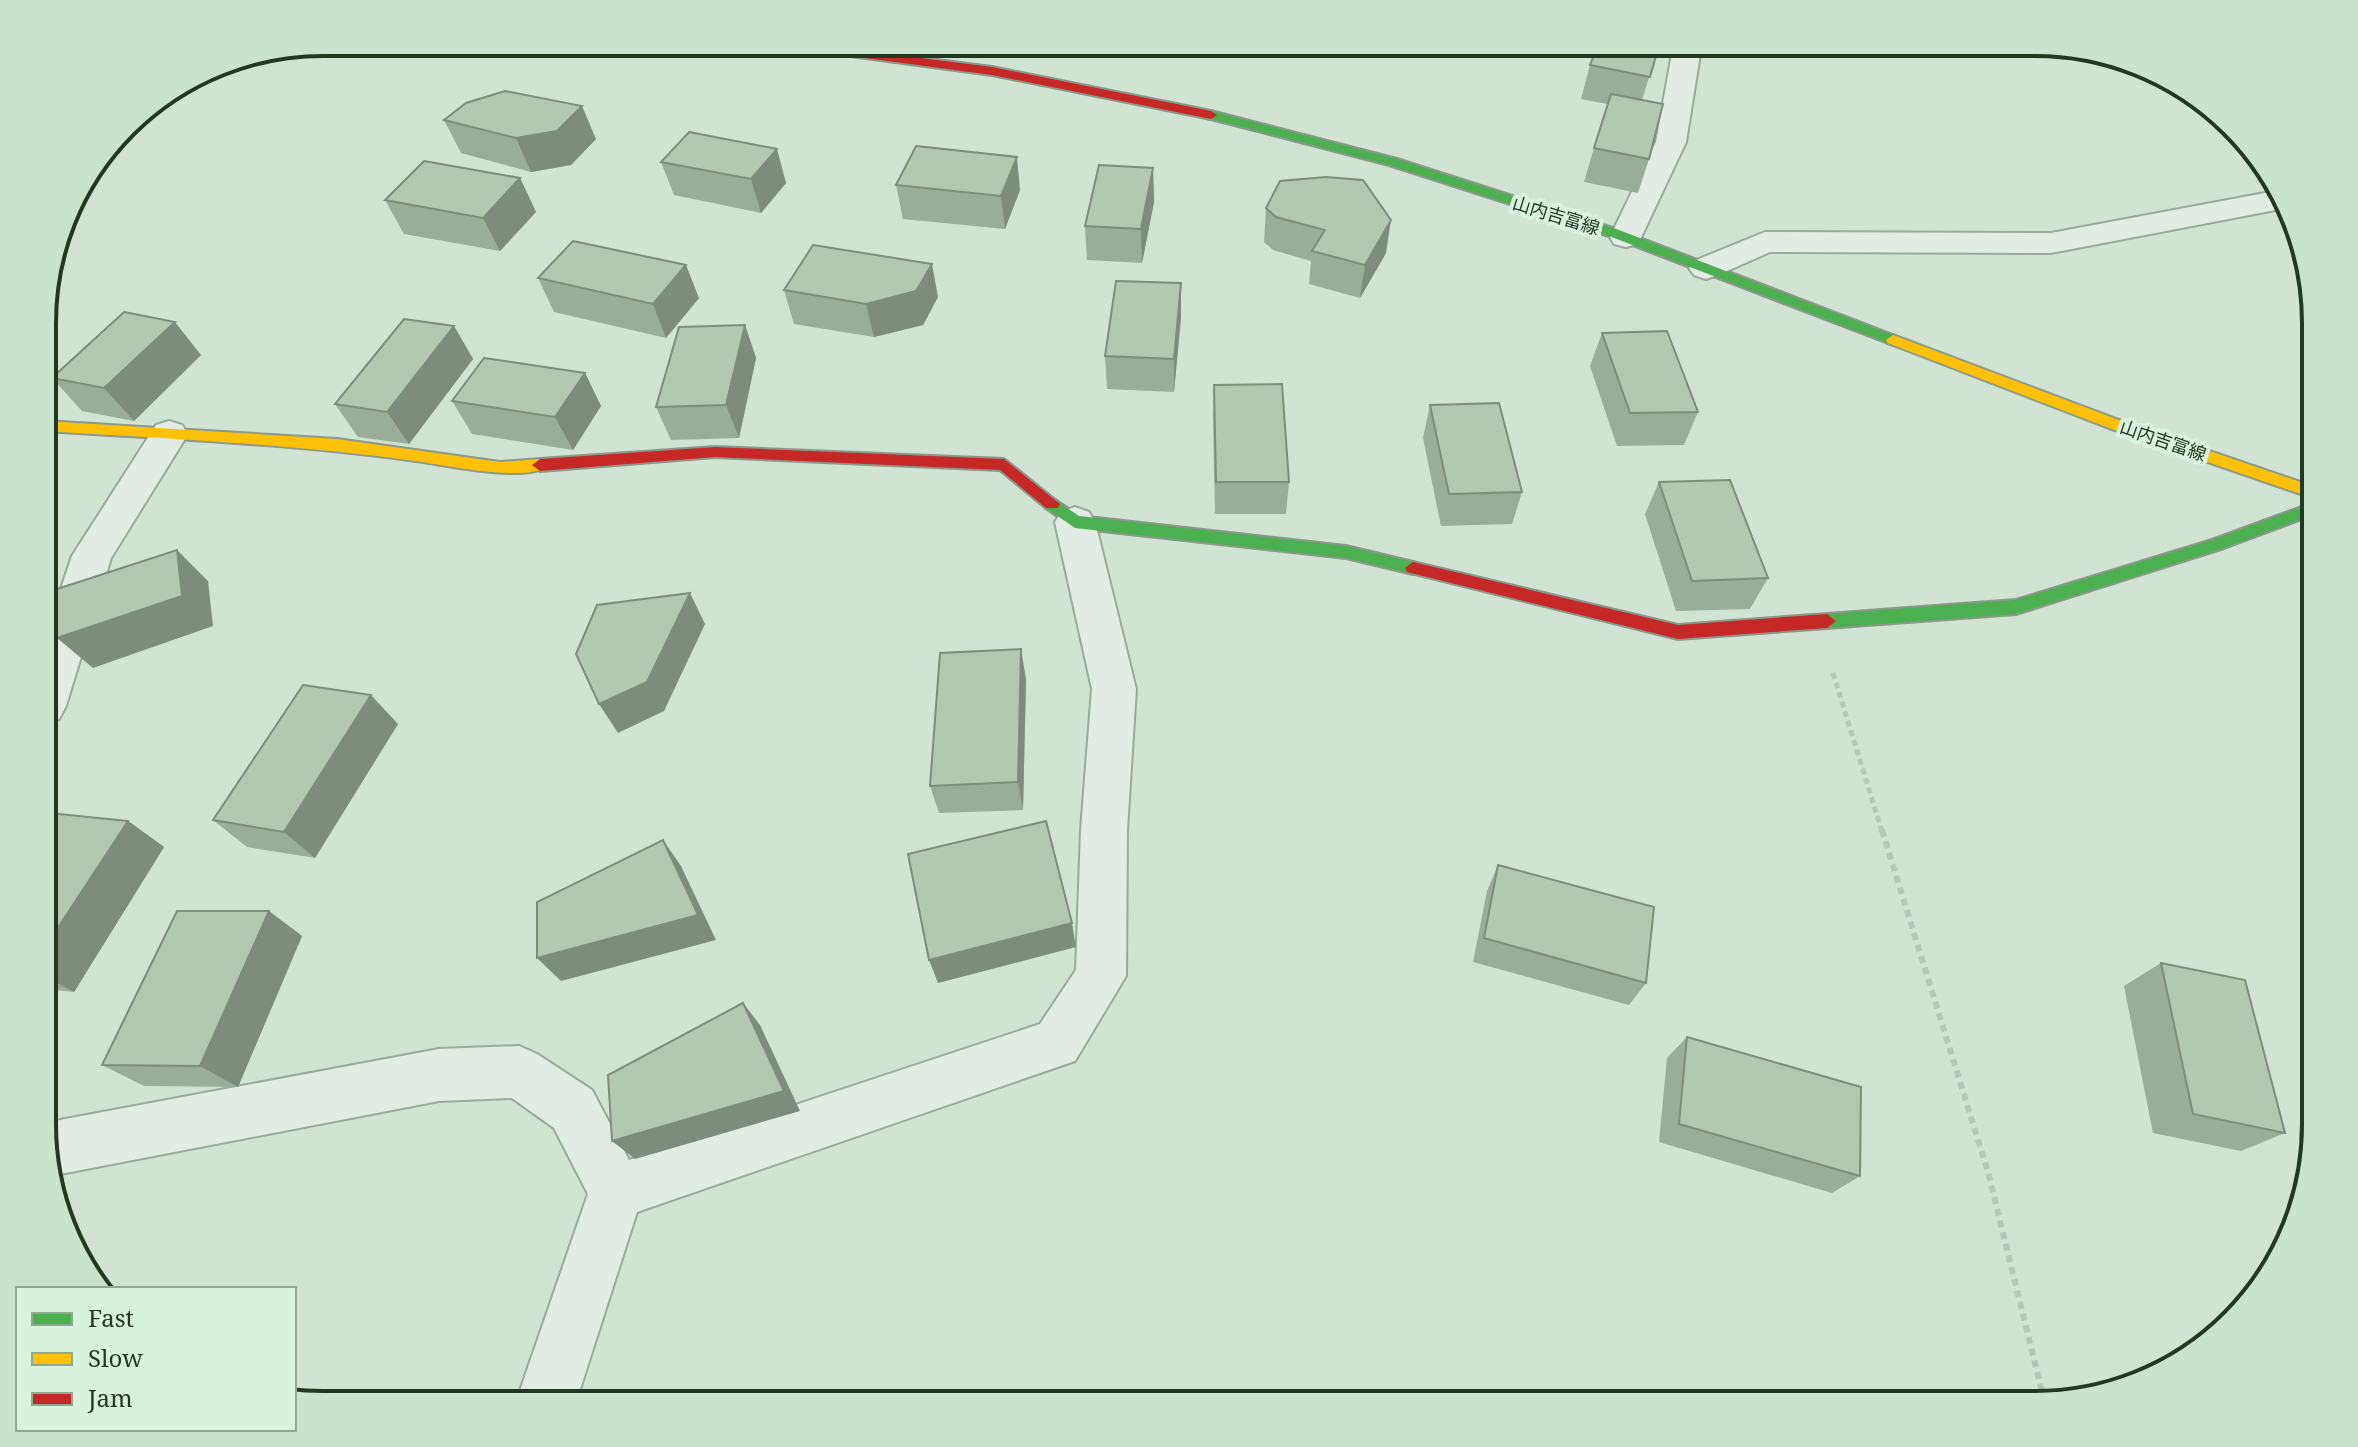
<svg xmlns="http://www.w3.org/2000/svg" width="2358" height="1447" viewBox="0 0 2358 1447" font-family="'Noto Serif','Noto Sans JP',serif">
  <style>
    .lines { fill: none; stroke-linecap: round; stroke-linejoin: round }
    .street-casing { stroke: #99aa9b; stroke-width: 4 }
    .fast-casing { stroke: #8a998b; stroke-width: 4 }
    .slow-casing { stroke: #8a998b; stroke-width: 4 }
    .jam-casing { stroke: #8a998b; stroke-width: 4 }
    .path-far1 { stroke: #b8c5ba; stroke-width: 5; stroke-dasharray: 6 4; stroke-linecap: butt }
    .path { stroke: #b8c5ba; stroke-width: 6; stroke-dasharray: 7 5; stroke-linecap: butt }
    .street { fill: #e2ece4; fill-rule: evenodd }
    .fast { fill: #4caf50; fill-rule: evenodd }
    .slow { fill: #ffc107; fill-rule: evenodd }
    .jam { fill: #c62828; fill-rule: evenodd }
    .wall { fill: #9aac9a }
    .shaded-wall { fill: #7d8c7d }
    .building { fill: #b3c8b3; stroke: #7d8c7d; stroke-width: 2 }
    .labels { text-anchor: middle; stroke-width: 8; stroke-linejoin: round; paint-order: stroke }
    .far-street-label { font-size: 18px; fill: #223821; stroke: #d8f3dd }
    .rim { fill: none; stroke: #223821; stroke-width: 4 }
  </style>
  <rect width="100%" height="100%" fill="#d1e4d4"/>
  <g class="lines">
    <defs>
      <g id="street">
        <polygon points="1674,42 1702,42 1686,142 1638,244 1626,247 1614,244 1610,237 1656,142"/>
        <polygon points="2281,190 2286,208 2051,253 1770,252 1718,275 1706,279 1694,275 1689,268 1694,261 1765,232 2051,233"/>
        <polygon points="169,421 182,425 188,434 111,558 66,706 59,719 44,724 44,639 72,556 156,425"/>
        <polygon points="1075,507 1089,512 1095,522 1136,689 1127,830 1126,976 1075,1061 637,1212 575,1405 515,1405 588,1194 554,1128 512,1098 439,1101 50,1176 44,1160 44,1123 439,1049 519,1046 537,1054 592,1090 629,1160 1040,1024 1076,970 1081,830 1092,689 1055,522 1061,512"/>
      </g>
      <g id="fast">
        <polygon points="1211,111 1397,159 1619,230 1898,337 1900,340 1893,345 1888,343 1609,236 1389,165 1207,118 1207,112"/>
        <polygon points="1052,498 1079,516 1346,546 1413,562 1421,568 1413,574 1346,558 1075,528 1046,508 1044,504"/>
        <polygon points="2315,502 2315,514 2224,548 2016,614 1827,628 1818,621 1827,614 2016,600 2212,540"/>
      </g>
      <g id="slow">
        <polygon points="414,42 408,45 298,50 293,48 320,43"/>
        <polygon points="1893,335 2119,420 2315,487 2315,499 2109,428 1888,343 1886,340"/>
        <path d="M44 421 337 439 500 462 540 459 548 465C532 483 447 466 423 462 297 444 171 439 44 431Z"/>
      </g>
      <g id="jam">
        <polygon points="762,42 795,42 992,67 1211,111 1217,115 1211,119 992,75 768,45"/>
        <polygon points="715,447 1004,459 1060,504 1058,508 1046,508 1000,470 715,457 540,471 532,465 540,459"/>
        <polygon points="1413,562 1678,625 1827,614 1836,621 1827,628 1678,639 1407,572 1405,568"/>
      </g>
    </defs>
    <use href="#street" class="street-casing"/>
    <use href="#fast" class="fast-casing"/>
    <use href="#slow" class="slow-casing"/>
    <use href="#jam" class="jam-casing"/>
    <polyline class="path-far1" points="1833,673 1882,832"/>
    <polyline class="path" points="1882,830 1988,1172 2045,1404"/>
    <use href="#street" class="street"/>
    <use href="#fast" class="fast"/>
    <use href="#slow" class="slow"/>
    <use href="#jam" class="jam"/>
  </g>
  <g class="wall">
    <polygon points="1660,42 1642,100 1649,159 1638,193 1584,182 1607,104 1581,99 1590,65"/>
    <polygon points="444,120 596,139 571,165 531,172 461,153"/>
    <polygon points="661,162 786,183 761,213 674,195"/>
    <polygon points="1153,168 1154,202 1142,263 1087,260 1085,226"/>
    <polygon points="520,178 536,212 500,251 404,234 385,200"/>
    <polygon points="896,185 1020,190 1005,229 903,219"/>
    <polygon points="1266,208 1386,253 1360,298 1309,284 1311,261 1273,250 1264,242"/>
    <polygon points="538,278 699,298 666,338 554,312"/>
    <polygon points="784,290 938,297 923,325 874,337 794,324"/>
    <polygon points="1181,317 1174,392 1107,389 1105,356"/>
    <polygon points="745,325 756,358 739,438 671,440 656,407"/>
    <polygon points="454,326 473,359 409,444 358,437 335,404"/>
    <polygon points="1602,333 1698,412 1684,445 1617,446 1590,366"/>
    <polygon points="201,355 134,421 82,411 52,378"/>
    <polygon points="585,373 601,406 573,450 472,434 452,401"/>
    <polygon points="1214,385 1289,482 1286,514 1215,514 1213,417"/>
    <polygon points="1430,405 1522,492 1512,524 1441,526 1423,438"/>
    <polygon points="1659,482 1768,578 1750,609 1676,611 1645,514"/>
    <polygon points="1026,679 1023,810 939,813 930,786"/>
    <polygon points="398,724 315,858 247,847 213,820"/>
    <polygon points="44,819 128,821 164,847 74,992 44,989"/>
    <polygon points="1498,865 1646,983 1629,1005 1473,962 1487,891"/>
    <polygon points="269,911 302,936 238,1087 144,1086 102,1065"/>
    <polygon points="2161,963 2285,1133 2241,1151 2153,1133 2124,986"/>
    <polygon points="1687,1037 1860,1176 1832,1193 1659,1142 1667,1058"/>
  </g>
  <g class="shaded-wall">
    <polygon points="582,106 596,139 571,165 531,172 516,138"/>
    <polygon points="777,149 786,183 761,213 751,179"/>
    <polygon points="1017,157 1020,190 1005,229 1001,196"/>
    <polygon points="1153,168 1154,202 1142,263 1141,229"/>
    <polygon points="520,178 536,212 500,251 483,218"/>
    <polygon points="1391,220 1386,253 1360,298 1365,265"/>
    <polygon points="932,264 938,297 923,325 874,337 866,304"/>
    <polygon points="686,265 699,298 666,338 653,304"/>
    <polygon points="1181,283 1181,317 1174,392 1174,359"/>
    <polygon points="175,322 201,355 134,421 104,388"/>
    <polygon points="745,325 756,358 739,438 726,405"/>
    <polygon points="454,326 473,359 409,444 387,412"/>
    <polygon points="585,373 601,406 573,450 555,417"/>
    <polygon points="177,550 208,581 213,626 93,668 57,638"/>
    <polygon points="690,593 705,624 664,711 618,733 599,704"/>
    <polygon points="1021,649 1026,679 1023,810 1018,782"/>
    <polygon points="371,695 398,724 315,858 284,832"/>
    <polygon points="128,821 164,847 74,992 44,976 44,949"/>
    <polygon points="663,840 681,866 716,940 561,981 537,958"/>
    <polygon points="269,911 302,936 238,1087 200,1066"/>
    <polygon points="1072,923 1076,947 938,983 929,960"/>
    <polygon points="743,1003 760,1025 800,1111 635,1159 612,1141"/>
  </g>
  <g class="building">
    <polygon points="1599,42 1660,42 1650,77 1590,65"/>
    <polygon points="505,91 582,106 557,131 516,138 444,120 466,103"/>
    <polygon points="1611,94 1663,104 1649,159 1594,148"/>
    <polygon points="689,132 777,149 751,179 661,162"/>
    <polygon points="916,146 1017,157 1001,196 896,185"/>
    <polygon points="424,161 520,178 483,218 385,200"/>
    <polygon points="1099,165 1153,168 1141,229 1085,226"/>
    <polygon points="1326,177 1363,180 1391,220 1365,265 1312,251 1325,230 1276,217 1266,208 1280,181"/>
    <polygon points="573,241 686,265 653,304 538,278"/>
    <polygon points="813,245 932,264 916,291 866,304 784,290"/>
    <polygon points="1116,281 1181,283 1174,359 1105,356"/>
    <polygon points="124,312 175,322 104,388 52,378"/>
    <polygon points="404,319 454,326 387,412 335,404"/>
    <polygon points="745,325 726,405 656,407 679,327"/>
    <polygon points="1667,331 1698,412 1630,413 1602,333"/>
    <polygon points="484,358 585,373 555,417 452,401"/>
    <polygon points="1282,384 1289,482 1216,482 1214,385"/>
    <polygon points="1499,403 1522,492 1449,494 1430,405"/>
    <polygon points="1730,480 1768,578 1692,581 1659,482"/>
    <polygon points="177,550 182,596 57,638 54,590"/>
    <polygon points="690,593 647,682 599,704 576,654 597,605"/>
    <polygon points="1021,649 1018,782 930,786 940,653"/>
    <polygon points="303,685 371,695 284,832 213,820"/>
    <polygon points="49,813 128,821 44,949 44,819"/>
    <polygon points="1046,821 1072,923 929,960 908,854"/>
    <polygon points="663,840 698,915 537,958 537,902"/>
    <polygon points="1498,865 1654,907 1646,983 1484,938"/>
    <polygon points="177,911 269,911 200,1066 102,1065"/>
    <polygon points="2161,963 2245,980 2285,1133 2193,1114"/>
    <polygon points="743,1003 784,1091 612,1141 608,1075"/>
    <polygon points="1687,1037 1861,1087 1860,1176 1679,1124"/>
  </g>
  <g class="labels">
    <g class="far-street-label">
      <text transform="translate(1556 216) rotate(17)" y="6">山内吉富線</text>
      <text transform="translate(2163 441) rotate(19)" y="6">山内吉富線</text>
    </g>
  </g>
  <path d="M0 0H2358V1447H0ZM323 56H2035A267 267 0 0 1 2302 323V1124A267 267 0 0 1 2035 1391H323A267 267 0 0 1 56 1124V323A267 267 0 0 1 323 56Z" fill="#c9e4ce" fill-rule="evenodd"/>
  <path class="rim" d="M323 56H2035A267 267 0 0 1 2302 323V1124A267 267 0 0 1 2035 1391H323A267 267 0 0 1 56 1124V323A267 267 0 0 1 323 56Z"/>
  <rect x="16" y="1287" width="280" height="144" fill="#d8f3dd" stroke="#8fa892" stroke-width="2"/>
  <rect x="32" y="1313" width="40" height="12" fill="#4caf50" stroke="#8fa892" stroke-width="2"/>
  <text x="88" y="1327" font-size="24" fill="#223821">Fast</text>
  <rect x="32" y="1353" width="40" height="12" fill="#ffc107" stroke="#8fa892" stroke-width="2"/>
  <text x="88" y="1367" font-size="24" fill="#223821">Slow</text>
  <rect x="32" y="1393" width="40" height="12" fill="#c62828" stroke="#8fa892" stroke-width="2"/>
  <text x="88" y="1407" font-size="24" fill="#223821">Jam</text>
</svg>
